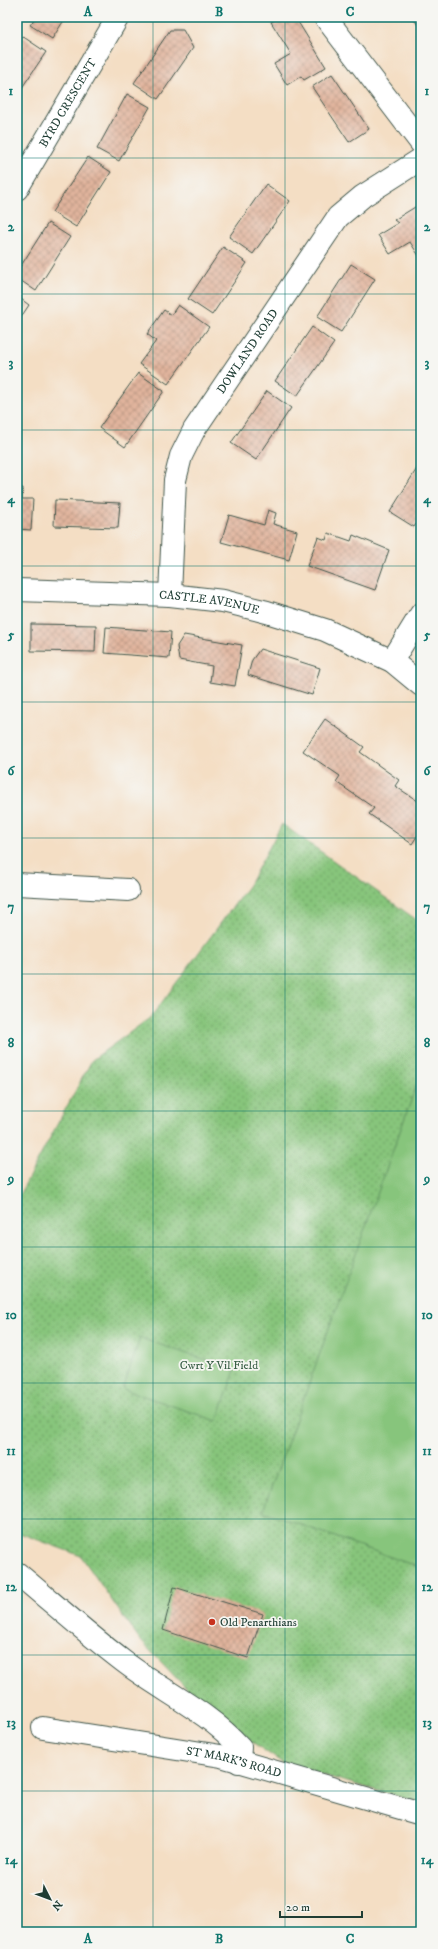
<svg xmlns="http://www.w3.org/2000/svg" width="438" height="1949" viewBox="0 0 438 1949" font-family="'IM FELL DW Pica',serif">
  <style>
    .park { fill: url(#park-dots); stroke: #538158 }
    .pitch { fill: #87c57b; stroke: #538158 }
    .building { fill: url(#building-cross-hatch) }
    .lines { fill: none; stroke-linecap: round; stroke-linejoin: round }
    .minor-casing { stroke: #3f554a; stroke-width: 24 }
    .minor { stroke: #fff; stroke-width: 22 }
    .grid { fill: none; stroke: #0f766e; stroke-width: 1; stroke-opacity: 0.55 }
    .poi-dot { fill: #c8321e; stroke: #f6f6f2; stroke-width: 1.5 }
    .labels { text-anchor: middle; stroke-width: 3.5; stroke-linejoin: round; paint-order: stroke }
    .street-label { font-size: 12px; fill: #1f3d34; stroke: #f6f6f2 }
    .park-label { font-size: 12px; fill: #395f46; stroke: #f6f6f2 }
    .poi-label { font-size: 12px; fill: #1f3d34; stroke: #f6f6f2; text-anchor: start }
    .neatline { fill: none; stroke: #0f766e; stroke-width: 1.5 }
    .grid-label { font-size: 13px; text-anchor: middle; font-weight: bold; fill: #0f766e }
  </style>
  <defs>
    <pattern id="park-dots" width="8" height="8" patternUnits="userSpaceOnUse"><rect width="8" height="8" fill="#87c57b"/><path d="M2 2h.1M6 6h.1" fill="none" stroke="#6ea166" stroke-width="1.8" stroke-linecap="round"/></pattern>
    <pattern id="building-cross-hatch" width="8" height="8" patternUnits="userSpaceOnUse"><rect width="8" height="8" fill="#e1b49d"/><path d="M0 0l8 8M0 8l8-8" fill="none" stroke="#b69481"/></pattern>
  </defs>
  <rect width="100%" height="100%" fill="#f6f6f2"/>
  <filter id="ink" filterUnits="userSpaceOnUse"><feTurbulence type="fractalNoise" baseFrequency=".025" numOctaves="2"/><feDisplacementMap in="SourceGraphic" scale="8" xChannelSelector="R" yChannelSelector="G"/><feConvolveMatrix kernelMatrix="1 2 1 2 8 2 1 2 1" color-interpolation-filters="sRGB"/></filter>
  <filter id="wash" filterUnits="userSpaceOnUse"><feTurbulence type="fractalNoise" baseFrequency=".012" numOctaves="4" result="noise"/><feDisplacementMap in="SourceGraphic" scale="16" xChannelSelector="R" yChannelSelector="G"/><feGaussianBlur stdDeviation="0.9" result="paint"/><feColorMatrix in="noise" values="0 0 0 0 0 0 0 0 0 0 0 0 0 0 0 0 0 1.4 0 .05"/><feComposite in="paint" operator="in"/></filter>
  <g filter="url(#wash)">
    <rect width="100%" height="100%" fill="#f4dec4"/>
    <polygon class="park" points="282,824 421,923 421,1803 284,1764 210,1713 138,1638 81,1556 17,1532 17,1199 92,1060 151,1017 249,885"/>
    <g class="pitch">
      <polygon points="421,1073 421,1568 263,1511"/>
      <polygon points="140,1338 235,1370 217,1421 123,1389"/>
    </g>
    <g id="blocks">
      <g class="building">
        <polygon points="36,17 66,17 52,39 30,25"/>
        <polygon points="280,17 295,17 326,67 304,80 301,76 287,85 274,64 291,54 271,22"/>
        <polygon points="412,17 421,17 421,23 418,25"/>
        <polygon points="170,30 183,30 193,48 158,99 134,83"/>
        <polygon points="22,36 46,52 17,95 17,44"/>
        <polygon points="332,74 369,129 349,142 312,87"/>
        <polygon points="127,94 150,107 119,161 97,149"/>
        <polygon points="88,157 111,172 76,227 52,212"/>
        <polygon points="266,184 290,201 253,254 229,237"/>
        <polygon points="420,204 421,259 410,242 390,254 378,235 398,223 394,220"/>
        <polygon points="48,223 70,237 36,291 17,278 17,272"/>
        <polygon points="223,247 247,263 212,315 188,299"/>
        <polygon points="351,264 375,279 341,332 317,317"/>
        <polygon points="17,296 29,305 17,323"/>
        <polygon points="178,305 209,327 168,384 139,364 156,341 147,334 164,310 171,315"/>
        <polygon points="312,327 334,343 297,396 275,381"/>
        <polygon points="138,373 164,391 125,447 99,428"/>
        <polygon points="267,391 291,408 256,460 231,443"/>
        <polygon points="421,462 421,517 414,527 390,512"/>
        <polygon points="17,488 23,488 22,499 33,499 31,530 17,529"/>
        <polygon points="55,500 120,503 118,528 54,526"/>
        <polygon points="268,510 276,513 273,524 297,531 289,560 221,542 229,515 264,525"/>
        <polygon points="328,533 351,541 353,535 389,550 375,590 307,566 318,537 326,540"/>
        <polygon points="17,617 19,617 20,667 17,667"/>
        <polygon points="31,624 96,625 95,652 31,651"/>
        <polygon points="106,627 171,632 169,658 104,653"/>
        <polygon points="184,635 242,645 235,686 210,682 212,666 179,660 177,646"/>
        <polygon points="260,649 320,668 312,695 248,675 252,660"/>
        <polygon points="325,719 364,747 360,752 399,780 395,786 421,803 421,830 412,844 369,814 374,808 336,782 340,776 303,751"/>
        <polygon points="174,1587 263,1614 248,1658 163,1630"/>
      </g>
    </g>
  </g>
  <g filter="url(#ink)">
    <use href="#blocks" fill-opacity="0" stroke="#3f554a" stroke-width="1"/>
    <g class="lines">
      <defs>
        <g id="minor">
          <polyline points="325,17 421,143"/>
          <path id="s1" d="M17 189 118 17"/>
          <path id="s2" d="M17 590 170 595 223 601 267 612 325 630 392 661 421 685"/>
          <path id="s3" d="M170 595 175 480 181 456 194 430 338 217 363 196 421 159"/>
          <polyline points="392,661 421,614"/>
          <polyline points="17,884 128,890"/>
          <path d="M17 1573C52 1602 86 1633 123 1661 162 1691 206 1710 240 1747L239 1762"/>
          <path id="s4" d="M43 1728 221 1756 421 1814"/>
        </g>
      </defs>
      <use href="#minor" class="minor-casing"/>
      <use href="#minor" class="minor"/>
    </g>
  </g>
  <path class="grid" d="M153 17V1932M285 17V1932M17 158H421M17 294H421M17 430H421M17 566H421M17 702H421M17 838H421M17 974H421M17 1111H421M17 1247H421M17 1383H421M17 1519H421M17 1655H421M17 1791H421"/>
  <circle class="poi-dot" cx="212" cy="1622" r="4"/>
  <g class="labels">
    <g class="street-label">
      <text dy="4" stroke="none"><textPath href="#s1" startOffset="100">BYRD CRESCENT</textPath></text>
      <text dy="4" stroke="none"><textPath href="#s3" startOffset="264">DOWLAND ROAD</textPath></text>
      <text dy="4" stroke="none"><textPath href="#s2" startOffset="193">CASTLE AVENUE</textPath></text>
      <text dy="4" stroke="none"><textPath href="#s4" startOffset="194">ST MARK'S ROAD</textPath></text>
    </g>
    <g class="park-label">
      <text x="219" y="1369">Cwrt Y Vil Field</text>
    </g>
    <g class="poi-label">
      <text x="220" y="1626">Old Penarthians</text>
    </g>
  </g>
  <rect width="438" height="1949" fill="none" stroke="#f6f6f2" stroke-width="44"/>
  <g transform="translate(50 1899) rotate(132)" stroke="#f6f6f2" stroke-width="3" paint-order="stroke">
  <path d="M0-3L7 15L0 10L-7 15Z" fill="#1f3d34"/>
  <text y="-6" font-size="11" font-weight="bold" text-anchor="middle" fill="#1f3d34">N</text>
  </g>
  <path d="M280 1911v6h82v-6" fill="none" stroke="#1f3d34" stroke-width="2"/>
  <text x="286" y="1911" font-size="12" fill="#1f3d34" stroke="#f6f6f2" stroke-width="3" paint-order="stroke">20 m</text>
  <rect x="22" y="22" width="394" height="1905" class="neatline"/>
  <g class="grid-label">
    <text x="88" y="16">A</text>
    <text x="219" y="16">B</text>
    <text x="350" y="16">C</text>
    <text x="11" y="95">1</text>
    <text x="427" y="95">1</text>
    <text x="11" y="231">2</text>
    <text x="427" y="231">2</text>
    <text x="11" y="367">3</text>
    <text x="427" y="367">3</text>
    <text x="11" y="503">4</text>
    <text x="427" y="503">4</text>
    <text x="11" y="639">5</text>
    <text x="427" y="639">5</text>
    <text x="11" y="775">6</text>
    <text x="427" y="775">6</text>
    <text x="11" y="911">7</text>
    <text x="427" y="911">7</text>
    <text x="11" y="1047">8</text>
    <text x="427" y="1047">8</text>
    <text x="11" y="1183">9</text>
    <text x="427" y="1183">9</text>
    <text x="11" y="1319">10</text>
    <text x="427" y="1319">10</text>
    <text x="11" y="1455">11</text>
    <text x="427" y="1455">11</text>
    <text x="11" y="1591">12</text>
    <text x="427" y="1591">12</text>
    <text x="11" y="1727">13</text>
    <text x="427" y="1727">13</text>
    <text x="11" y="1864">14</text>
    <text x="427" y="1864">14</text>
    <text x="88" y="1943">A</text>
    <text x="219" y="1943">B</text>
    <text x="350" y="1943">C</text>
  </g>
</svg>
